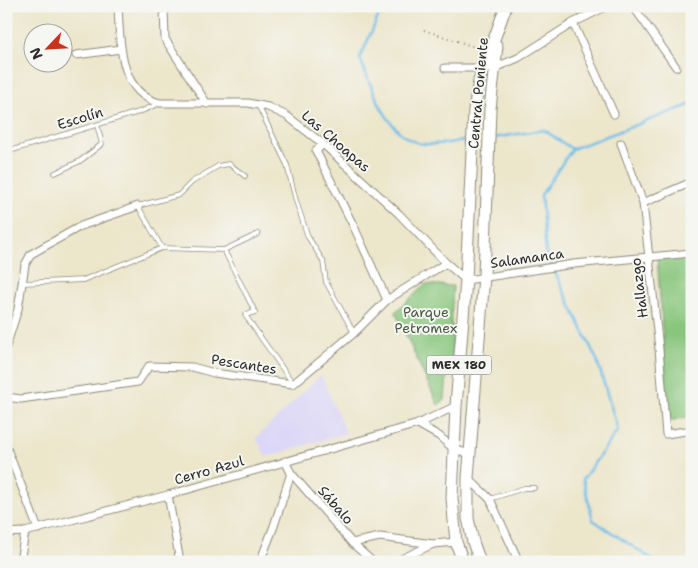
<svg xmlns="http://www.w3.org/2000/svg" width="698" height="568" viewBox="0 0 698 568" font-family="'Shantell Sans',sans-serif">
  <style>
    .built { fill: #dbd6f7 }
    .green { fill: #89c67d; stroke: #5a7854 }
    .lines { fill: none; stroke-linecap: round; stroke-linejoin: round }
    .stream { stroke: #70bfeb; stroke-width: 2.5 }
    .service-casing { stroke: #8c887b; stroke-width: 5.5 }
    .minor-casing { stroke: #8c887b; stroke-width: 9 }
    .primary-casing { stroke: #8c887b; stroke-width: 13 }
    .path { stroke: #8c887b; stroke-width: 2; stroke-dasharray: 1 4; stroke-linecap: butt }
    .service { stroke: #fff; stroke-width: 4 }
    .minor { stroke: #fff; stroke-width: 7 }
    .primary { stroke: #fff; stroke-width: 11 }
    .labels { text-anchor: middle; stroke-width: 4; stroke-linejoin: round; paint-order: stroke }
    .shield { fill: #f6f6f2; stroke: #686867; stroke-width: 1 }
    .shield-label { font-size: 12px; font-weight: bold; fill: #2b2b2b }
    .street-label { font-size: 14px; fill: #2b2b2b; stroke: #f6f6f2 }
    .park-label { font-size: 14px; fill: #475a44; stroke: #f6f6f2 }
  </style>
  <rect width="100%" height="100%" fill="#f6f6f2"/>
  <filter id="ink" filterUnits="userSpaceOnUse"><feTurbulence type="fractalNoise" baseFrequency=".02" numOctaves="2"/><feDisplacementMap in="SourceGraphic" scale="10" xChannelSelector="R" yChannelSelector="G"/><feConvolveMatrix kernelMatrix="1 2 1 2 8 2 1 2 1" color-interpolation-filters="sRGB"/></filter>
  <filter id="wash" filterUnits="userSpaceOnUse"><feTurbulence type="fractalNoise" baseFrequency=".0096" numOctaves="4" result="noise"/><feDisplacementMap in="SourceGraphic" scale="20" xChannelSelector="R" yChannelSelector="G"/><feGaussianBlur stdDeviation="1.12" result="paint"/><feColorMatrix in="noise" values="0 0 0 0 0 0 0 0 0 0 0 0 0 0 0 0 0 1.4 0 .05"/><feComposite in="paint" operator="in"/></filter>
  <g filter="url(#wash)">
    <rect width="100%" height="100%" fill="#ece6cb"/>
    <polygon class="built" points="321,375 346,433 266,457 256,438"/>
    <g class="green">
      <polygon points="692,256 692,416 669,421 657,257"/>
      <polygon points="426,284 453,286 451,326 453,326 452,364 448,363 445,400 438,405 395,312"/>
    </g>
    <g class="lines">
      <g class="stream">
        <path d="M383 6 360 58C370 85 389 141 424 144 439 145 455 142 470 140"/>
        <polyline points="493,138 544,130 572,149"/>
        <polyline points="656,562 593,520 583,479 618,430 597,360 546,254 541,195 572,149 692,104"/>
      </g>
    </g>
  </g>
  <g filter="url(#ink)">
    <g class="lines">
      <defs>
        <g id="service">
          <polyline points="258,105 287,165 296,201 308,237 323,261 326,282 354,333"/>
          <polyline points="6,152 142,111 160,103"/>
          <polyline points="55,173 80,161 102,144 97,125"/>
          <polyline points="162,248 138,206 179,195 192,182 218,166 229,164 245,176"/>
          <polyline points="224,250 255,312 245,315 292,382"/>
          <polyline points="23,283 83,280 162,248 224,250 258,234"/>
          <polyline points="490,499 524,488 534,488"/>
        </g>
        <g id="minor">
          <path d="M118 6C120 40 118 93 160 103H248L268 107 287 116 323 144 399 214 446 263 466 280 574 264 692 253"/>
          <polyline points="164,6 165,39 207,104"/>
          <polyline points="633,6 676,67"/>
          <polyline points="573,23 614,114"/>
          <polyline points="76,55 121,49"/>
          <polyline points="445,68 494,68 518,58 573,23 607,6"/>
          <polyline points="621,143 643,203 659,349 666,434 692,430"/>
          <polyline points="323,144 316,151 355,229 387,300"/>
          <polyline points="643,203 692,182"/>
          <polyline points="6,347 18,309 25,265 31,254 81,226 138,206"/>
          <polyline points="6,397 21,399 138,382 149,366 192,367 214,373 293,384 354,333 387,300 446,263"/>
          <polyline points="418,424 439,436 454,449 470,454"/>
          <polyline points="6,446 38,529"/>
          <polyline points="285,461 291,473 352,543 373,562"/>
          <polyline points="468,478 490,499 519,562"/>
          <polyline points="168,495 180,562"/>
          <polyline points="6,533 25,532 168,495 418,424 456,406"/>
          <polyline points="352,543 380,537 433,544"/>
          <polyline points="20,562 25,532"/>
          <polyline points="260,562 274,526 291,473"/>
          <polyline points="395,562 433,544 456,542"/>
        </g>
        <g id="primary">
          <polyline points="463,562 456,542 452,498 456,406 466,280 474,110 479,81 506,6"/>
          <polyline points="480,562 473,542 468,518 468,478 484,276 490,109 497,46"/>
        </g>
      </defs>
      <use href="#service" class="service-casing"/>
      <use href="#minor" class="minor-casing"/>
      <use href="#primary" class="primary-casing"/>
      <polyline class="path" points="424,30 481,49"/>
      <use href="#service" class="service"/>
      <use href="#minor" class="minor"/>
      <use href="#primary" class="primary"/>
    </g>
  </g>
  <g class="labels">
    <rect class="shield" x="426.5" y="355.5" width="65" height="19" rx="4"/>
    <g class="shield-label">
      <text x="459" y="369">MEX 180</text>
    </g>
    <g class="street-label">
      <text transform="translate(478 93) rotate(-85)" y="5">Central Poniente</text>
      <text transform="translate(80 118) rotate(-17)" y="5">Escolín</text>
      <text transform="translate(336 141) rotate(41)" y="5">Las Choapas</text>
      <text transform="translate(527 258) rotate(-8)" y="5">Salamanca</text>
      <text transform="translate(639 288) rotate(-97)" y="5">Hallazgo</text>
      <text transform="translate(244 364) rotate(9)" y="5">Pescantes</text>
      <text transform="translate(209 470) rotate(-16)" y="5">Cerro Azul</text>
      <text transform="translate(336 505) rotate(49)" y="5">Sábalo</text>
    </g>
    <g class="park-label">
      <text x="426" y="317">Parque<tspan x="426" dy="16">Petromex</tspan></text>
    </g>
  </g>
  <rect width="698" height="568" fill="none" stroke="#f6f6f2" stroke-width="25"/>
  <g transform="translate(48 48) rotate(245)"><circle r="24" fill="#f6f6f2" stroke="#a5a5a2"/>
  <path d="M0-4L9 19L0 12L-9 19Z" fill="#c8321e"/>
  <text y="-8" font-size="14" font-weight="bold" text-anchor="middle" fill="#2b2b2b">N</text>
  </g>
</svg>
